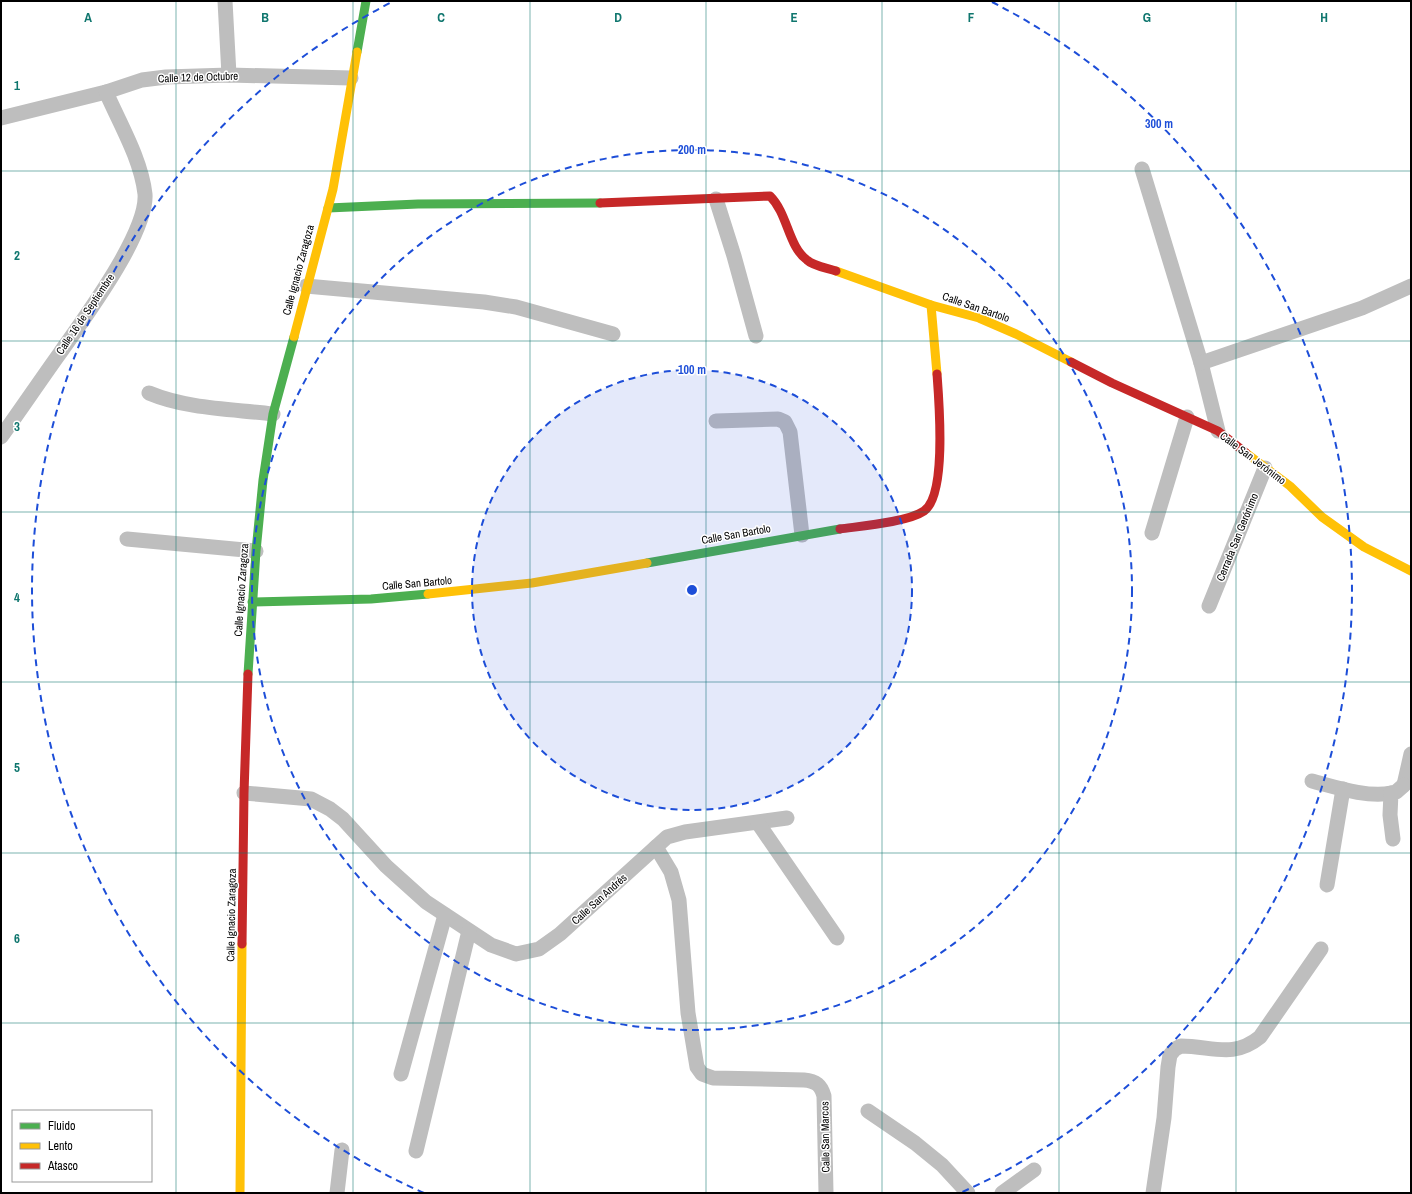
<svg xmlns="http://www.w3.org/2000/svg" width="1412" height="1194" viewBox="0 0 1412 1194" font-family="'Archivo Narrow',sans-serif">
  <style>
    .lines { fill: none; stroke-linecap: round; stroke-linejoin: round }
    .street { stroke: #bebebe; stroke-width: 15 }
    .fast { stroke: #4caf50; stroke-width: 9 }
    .slow { stroke: #ffc107; stroke-width: 9 }
    .jam { stroke: #c62828; stroke-width: 9 }
    .grid { fill: none; stroke: #0f766e; stroke-width: 1; stroke-opacity: 0.55 }
    .ring { fill: none; stroke: #1d4ed8; stroke-width: 2; stroke-dasharray: 7 5 }
    .labels { text-anchor: middle; stroke-width: 3; stroke-linejoin: round; paint-order: stroke }
    .street-label { font-size: 11px; fill: #000; stroke: #fff }
    .grid-label { font-size: 13px; text-anchor: middle; font-weight: bold; fill: #0f766e; stroke: #fff; stroke-width: 3; stroke-linejoin: round; paint-order: stroke }
    .centre { fill: #1d4ed8; stroke: #fff; stroke-width: 2 }
    .ring-label { font-size: 12px; text-anchor: middle; font-weight: bold; fill: #1d4ed8; stroke: #fff; stroke-width: 3; stroke-linejoin: round; paint-order: stroke }
  </style>
  <rect width="100%" height="100%" fill="#fff"/>
  <g class="lines">
    <g class="street">
      <polyline points="225,1 229,75"/>
      <polyline points="1,118 106,92 142,80 166,77 229,75 351,78"/>
      <polyline points="1142,169 1201,363 1218,431"/>
      <polyline points="716,199 734,256 756,336"/>
      <polyline points="306,286 484,302 516,307 613,334"/>
      <polyline points="1201,363 1362,308 1411,286"/>
      <path d="M149 393C187 409 232 409 273 414"/>
      <polyline points="716,421 778,419 785,422 790,432 802,535"/>
      <path d="M1 437C21 409 40 381 60 353 83 320 148 233 145 194 141 159 120 124 106 92"/>
      <polyline points="1152,533 1187,417"/>
      <polyline points="127,539 256,551"/>
      <polyline points="1209,606 1265,468"/>
      <path d="M1312 781C1335 787 1368 798 1391 793"/>
      <polyline points="1404,785 1411,754"/>
      <polyline points="244,793 311,799 330,809 343,819 386,866 426,902 491,945 516,954 539,949 560,934 667,837 685,832 787,818"/>
      <polyline points="758,823 837,938"/>
      <polyline points="1393,839 1390,815 1391,793 1396,792 1404,785"/>
      <path d="M656 847 671 872 679 900 688 1013 697 1067 702 1074 713 1078 804 1080C816 1081 821 1085 824 1096L826 1193"/>
      <polyline points="1327,885 1343,789"/>
      <polyline points="401,1074 445,915"/>
      <polyline points="868,1111 915,1143 942,1165 968,1193"/>
      <polyline points="416,1151 469,931"/>
      <polyline points="337,1193 342,1150"/>
      <polyline points="1002,1193 1034,1170"/>
      <path d="M1153 1193 1164 1118 1168 1067 1170 1055 1175 1049 1181 1046C1212 1046 1233 1059 1260 1037L1321 949"/>
    </g>
    <g class="fast">
      <polyline points="357,52 366,1"/>
      <polyline points="328,208 418,204 600,203"/>
      <polyline points="647,563 840,529"/>
      <polyline points="252,602 371,599 428,594"/>
      <polyline points="248,674 256,551 263,480 273,414 294,337"/>
    </g>
    <g class="slow">
      <polyline points="836,271 931,305 979,318 1016,334 1071,362"/>
      <polyline points="931,305 937,374"/>
      <polyline points="294,337 333,189 357,52"/>
      <polyline points="1246,453 1290,486 1322,517 1364,547 1411,571"/>
      <polyline points="428,594 532,583 647,563"/>
      <polyline points="240,1193 242,944"/>
    </g>
    <g class="jam">
      <path d="M600 203 770 196C788 214 788 246 807 260 813 266 827 268 836 271"/>
      <polyline points="1071,362 1112,383 1218,431 1246,453"/>
      <path d="M840 529C861 526 908 522 924 511 947 495 939 401 937 374"/>
      <polyline points="242,944 244,793 248,674"/>
    </g>
  </g>
  <path class="grid" d="M176 1V1193M353 1V1193M530 1V1193M706 1V1193M882 1V1193M1059 1V1193M1236 1V1193M1 171H1411M1 341H1411M1 512H1411M1 682H1411M1 853H1411M1 1023H1411"/>
  <circle cx="692" cy="590" r="220" fill="#1d4ed8" fill-opacity=".12"/>
  <g class="ring">
    <circle cx="692" cy="590" r="220"/>
    <circle cx="692" cy="590" r="440"/>
    <path d="M424 1193A660 660 0 0 1 392 2M992 2A660 660 0 0 1 960 1193"/>
  </g>
  <g class="labels">
    <g class="street-label">
      <text transform="translate(198 77) rotate(-2)" y="4">Calle 12 de Octubre</text>
      <text transform="translate(298 270) rotate(-75)" y="4">Calle Ignacio Zaragoza</text>
      <text transform="translate(976 307) rotate(19)" y="4">Calle San Bartolo</text>
      <text transform="translate(85 314) rotate(-56)" y="4">Calle 16 de Septiembre</text>
      <text transform="translate(1253 458) rotate(37)" y="4">Calle San Jerónimo</text>
      <text transform="translate(736 534) rotate(-10)" y="4">Calle San Bartolo</text>
      <text transform="translate(1237 537) rotate(-68)" y="4">Cerrada San Gerónimo</text>
      <text transform="translate(417 583) rotate(-5)" y="4">Calle San Bartolo</text>
      <text transform="translate(241 590) rotate(-86)" y="4">Calle Ignacio Zaragoza</text>
      <text transform="translate(599 899) rotate(-42)" y="4">Calle San Andrés</text>
      <text transform="translate(231 915) rotate(-89)" y="4">Calle Ignacio Zaragoza</text>
      <text transform="translate(825 1137) rotate(-91)" y="4">Calle San Marcos</text>
    </g>
  </g>
  <g class="grid-label">
    <text x="88" y="22">A</text>
    <text x="265" y="22">B</text>
    <text x="441" y="22">C</text>
    <text x="618" y="22">D</text>
    <text x="794" y="22">E</text>
    <text x="971" y="22">F</text>
    <text x="1147" y="22">G</text>
    <text x="1324" y="22">H</text>
    <text x="17" y="90">1</text>
    <text x="17" y="260">2</text>
    <text x="17" y="431">3</text>
    <text x="17" y="602">4</text>
    <text x="17" y="772">5</text>
    <text x="17" y="943">6</text>
  </g>
  <circle cx="692" cy="590" r="6" class="centre"/>
  <g class="ring-label">
    <text x="1159" y="128">300 m</text>
    <text x="692" y="154">200 m</text>
    <text x="692" y="374">100 m</text>
  </g>
  <rect width="1412" height="1194" fill="none" stroke="#000000" stroke-width="4"/>
  <rect x="12" y="1110" width="140" height="72" fill="#ffffff" stroke="#999999"/>
  <rect x="20" y="1123" width="20" height="6" fill="#4caf50" stroke="#999999"/>
  <text x="48" y="1130" font-size="12" fill="#000000">Fluido</text>
  <rect x="20" y="1143" width="20" height="6" fill="#ffc107" stroke="#999999"/>
  <text x="48" y="1150" font-size="12" fill="#000000">Lento</text>
  <rect x="20" y="1163" width="20" height="6" fill="#c62828" stroke="#999999"/>
  <text x="48" y="1170" font-size="12" fill="#000000">Atasco</text>
</svg>
